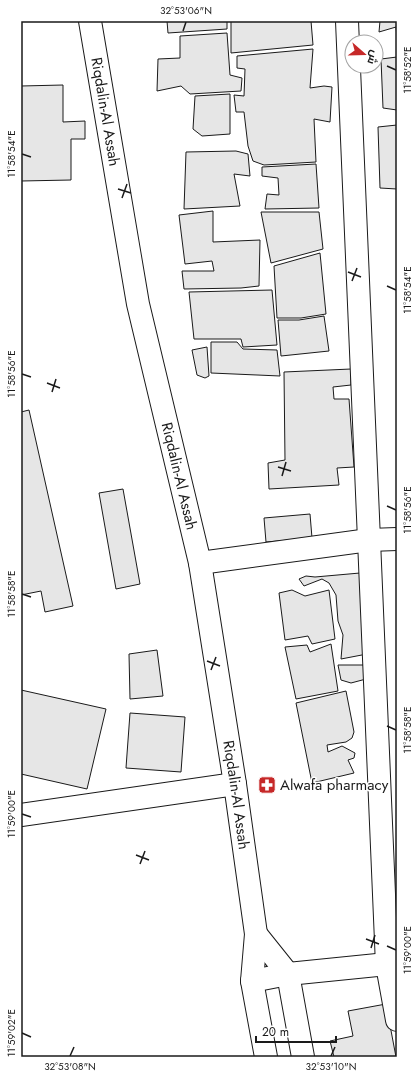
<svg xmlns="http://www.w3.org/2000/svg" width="418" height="1078" viewBox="0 0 418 1078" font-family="Jost,Cairo,sans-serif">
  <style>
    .building { fill: #e6e6e6; stroke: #1a1a1a }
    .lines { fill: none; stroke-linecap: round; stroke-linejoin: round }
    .minor-casing { stroke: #1a1a1a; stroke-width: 24 }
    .major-casing { stroke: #1a1a1a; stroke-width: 24 }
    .minor { stroke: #fff; stroke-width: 22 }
    .major { stroke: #fff; stroke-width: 22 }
    .ticks { fill: none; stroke: #1a1a1a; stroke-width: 1.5 }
    .labels { text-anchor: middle; stroke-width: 3; stroke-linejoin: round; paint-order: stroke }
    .street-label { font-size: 15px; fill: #1a1a1a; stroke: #fff }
    .poi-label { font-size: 15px; fill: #1a1a1a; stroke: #fff; text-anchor: start }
    .neatline { fill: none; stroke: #1a1a1a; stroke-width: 1.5 }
    .ticks-label { font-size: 10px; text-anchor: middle; fill: #1a1a1a }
  </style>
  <rect width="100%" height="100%" fill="#fff"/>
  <g class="building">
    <polygon points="167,21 227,21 227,29 168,33"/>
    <polygon points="231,21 311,21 313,45 231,53"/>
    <polygon points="380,21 397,21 397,37 396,27 379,32"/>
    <polygon points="227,33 230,75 242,78 241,91 190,94 181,86 157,91 158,59 180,58 180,36"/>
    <polygon points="313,49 310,88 324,86 332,87 330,122 314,119 316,162 264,165 253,161 248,146 244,112 236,112 234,95 244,96 245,69 237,68 237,56"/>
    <polygon points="397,57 397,110 383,108 381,59"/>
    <polygon points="63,85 63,122 85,121 85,139 71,139 71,180 21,181 21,86"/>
    <polygon points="230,94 230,134 202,136 193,129 195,96"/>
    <polygon points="397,125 397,189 380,188 378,127"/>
    <polygon points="236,151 248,154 250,176 234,174 240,206 184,209 186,152"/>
    <polygon points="316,164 319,208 265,209 267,194 279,195 278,178 262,176 262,167"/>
    <polygon points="213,211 213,242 260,240 259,286 241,288 184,289 182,271 214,271 212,261 185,264 179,215"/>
    <polygon points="261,212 319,212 323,249 271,263"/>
    <polygon points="320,253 326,314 301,318 277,318 274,266"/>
    <polygon points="272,290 277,345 243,347 241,339 194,339 189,292"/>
    <polygon points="324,316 329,351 281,356 278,320 299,320"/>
    <polygon points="211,342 237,342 243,349 277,350 280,376 211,373"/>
    <polygon points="207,347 209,376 205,378 197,375 192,350"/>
    <polygon points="351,369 351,385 333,387 334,399 349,399 354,467 337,468 339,485 269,489 268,463 285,460 284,372"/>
    <polygon points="29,410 73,606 45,612 41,591 21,595 21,412"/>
    <polygon points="123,489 140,584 116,589 99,493"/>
    <polygon points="310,514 312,538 266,542 264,518"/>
    <polygon points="360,573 367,654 341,659 343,635 338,621 336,595 329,583 322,579 304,586 299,579 306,576 315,577"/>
    <polygon points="292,590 305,596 329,590 335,639 312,644 308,636 285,640 279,593"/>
    <polygon points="331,644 338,691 296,699 285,647 307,645 310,652"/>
    <polygon points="157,650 163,696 130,699 129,654"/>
    <polygon points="338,665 367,665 366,679 351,683 341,680"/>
    <polygon points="21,690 106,709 87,789 21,774"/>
    <polygon points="346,691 354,732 352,738 346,742 327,745 328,752 342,746 355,753 354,758 348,760 354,773 312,783 296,703"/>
    <polygon points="130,713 185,717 181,772 126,768"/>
    <polygon points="386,1004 396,1057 334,1057 330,1041 353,1036 348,1011"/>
  </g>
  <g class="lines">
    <defs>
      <g id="minor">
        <polyline points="347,21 387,965 397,1020"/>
        <polyline points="200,563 369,540 397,539"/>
        <polyline points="21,815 235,784"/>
        <polyline points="252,981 288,974 397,963"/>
      </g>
      <g id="major">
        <path id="s1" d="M90 21 138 304 200 563 235 784 256 934 252 981 266 1057"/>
        <polyline points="256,934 288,974 303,1057"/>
      </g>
    </defs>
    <use href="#minor" class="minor-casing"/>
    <use href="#major" class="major-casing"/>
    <use href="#minor" class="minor"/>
    <use href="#major" class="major"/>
  </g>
  <path class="ticks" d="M183 31 186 22M387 66 396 70M22 154 31 157M118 189 131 193M122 198 127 184M348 272 361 277M352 281 357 268M387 286 396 290M22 374 31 377M47 383 60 388M52 392 56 379M278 467 291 471M282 476 286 462M387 506 396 510M22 594 31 597M207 661 220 666M211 670 216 657M387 726 396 730M22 814 31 817M136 855 149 860M140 864 145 851M366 939 379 944M387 946 396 950M371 948 375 935M22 1033 31 1037M70 1056 74 1047M331 1056 335 1047"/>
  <defs>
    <symbol id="pharmacy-square" viewBox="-11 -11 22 22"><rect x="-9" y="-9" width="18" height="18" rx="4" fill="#c62828" stroke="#fff"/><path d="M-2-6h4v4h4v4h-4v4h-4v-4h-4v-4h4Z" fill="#fff"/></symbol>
  </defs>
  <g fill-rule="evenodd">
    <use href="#pharmacy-square" x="257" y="775" width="20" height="20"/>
  </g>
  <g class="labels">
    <g class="street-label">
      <text dy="5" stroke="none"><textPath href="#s1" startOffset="92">Riqdalin-Al Assah</textPath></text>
      <text dy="5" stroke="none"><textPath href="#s1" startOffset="464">Riqdalin-Al Assah</textPath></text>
      <text dy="5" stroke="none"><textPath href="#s1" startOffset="788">Riqdalin-Al Assah</textPath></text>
    </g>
    <g class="poi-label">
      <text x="280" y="790">Alwafa pharmacy</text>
    </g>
  </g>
  <rect width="418" height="1078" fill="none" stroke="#ffffff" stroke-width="44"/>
  <g transform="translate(364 54) rotate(110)"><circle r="19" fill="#ffffff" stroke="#a3a3a3"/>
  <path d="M0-3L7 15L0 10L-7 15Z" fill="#c62828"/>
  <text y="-6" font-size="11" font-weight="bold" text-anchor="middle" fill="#1a1a1a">ش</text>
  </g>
  <path d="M256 1036v6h80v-6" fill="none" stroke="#1a1a1a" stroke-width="2"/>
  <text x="262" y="1036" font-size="12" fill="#1a1a1a" stroke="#ffffff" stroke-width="3" paint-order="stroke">20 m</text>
  <rect x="22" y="22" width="374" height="1034" class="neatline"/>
  <g class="ticks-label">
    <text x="186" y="14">32°53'06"N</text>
    <text transform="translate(407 70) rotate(-90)" y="4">11°58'52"E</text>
    <text transform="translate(11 154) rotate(-90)" y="4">11°58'54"E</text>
    <text transform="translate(407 290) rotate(-90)" y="4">11°58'54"E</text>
    <text transform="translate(11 374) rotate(-90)" y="4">11°58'56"E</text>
    <text transform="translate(407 510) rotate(-90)" y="4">11°58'56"E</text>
    <text transform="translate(11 594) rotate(-90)" y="4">11°58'58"E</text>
    <text transform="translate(407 730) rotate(-90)" y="4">11°58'58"E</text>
    <text transform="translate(11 814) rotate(-90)" y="4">11°59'00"E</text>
    <text transform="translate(407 950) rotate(-90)" y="4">11°59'00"E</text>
    <text transform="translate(11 1033) rotate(-90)" y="4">11°59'02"E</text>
    <text x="70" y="1070">32°53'08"N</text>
    <text x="331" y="1070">32°53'10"N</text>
  </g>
</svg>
